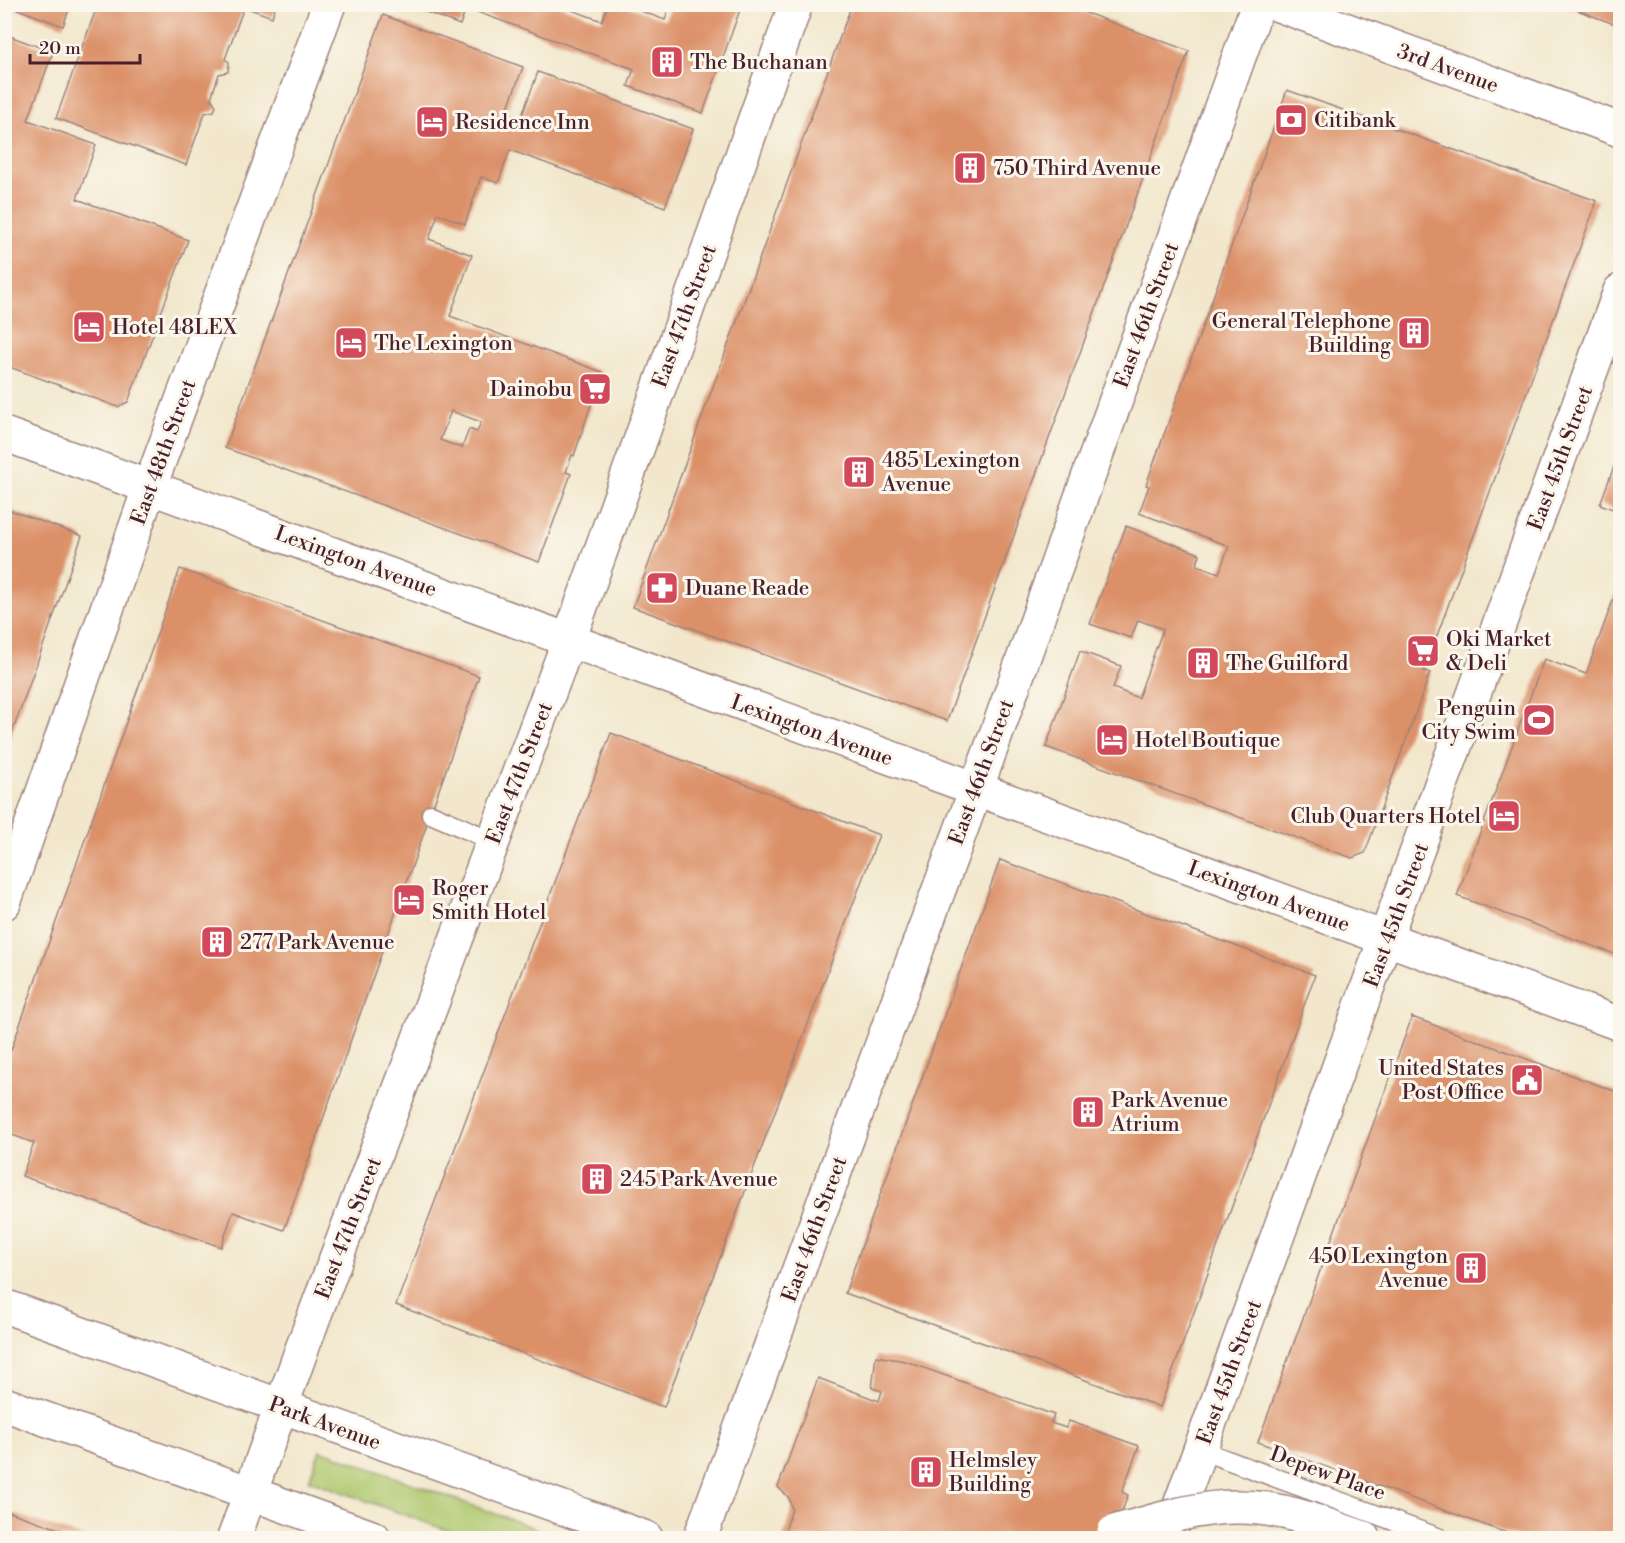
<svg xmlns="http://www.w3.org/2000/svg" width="1625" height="1543" viewBox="0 0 1625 1543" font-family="'Libre Bodoni',serif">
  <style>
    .green { fill: #adc76c; stroke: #7c734c; stroke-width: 1.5 }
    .building { fill: #db9067; fill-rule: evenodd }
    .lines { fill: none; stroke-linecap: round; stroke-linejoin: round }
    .service-casing { stroke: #9e837c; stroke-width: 21 }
    .minor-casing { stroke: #9e837c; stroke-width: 36 }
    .secondary-casing { stroke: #9e837c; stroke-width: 36 }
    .primary-casing { stroke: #9e837c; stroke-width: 36 }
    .service { stroke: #fff; stroke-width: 18 }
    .minor { stroke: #fff; stroke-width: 33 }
    .secondary { stroke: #fff; stroke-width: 33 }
    .primary { stroke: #fff; stroke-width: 33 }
    .primary-bridge-casing { stroke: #9e837c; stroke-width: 36; stroke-linecap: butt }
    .primary-bridge { stroke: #fff; stroke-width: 33 }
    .labels { text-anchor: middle; stroke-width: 6; stroke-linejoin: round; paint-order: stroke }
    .poi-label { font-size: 21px; fill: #4a1f2b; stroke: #fbf7ec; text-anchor: start }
    .street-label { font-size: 21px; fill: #4a1f2b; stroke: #fbf7ec }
  </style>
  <rect width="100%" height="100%" fill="#fbf7ec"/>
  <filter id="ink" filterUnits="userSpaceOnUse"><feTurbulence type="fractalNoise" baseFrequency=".0167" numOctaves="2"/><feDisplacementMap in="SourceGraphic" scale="12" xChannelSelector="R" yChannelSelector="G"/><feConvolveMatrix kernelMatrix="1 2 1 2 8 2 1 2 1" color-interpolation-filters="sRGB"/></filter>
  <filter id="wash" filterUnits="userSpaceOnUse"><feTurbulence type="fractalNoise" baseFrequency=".008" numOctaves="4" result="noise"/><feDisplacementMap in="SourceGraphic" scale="24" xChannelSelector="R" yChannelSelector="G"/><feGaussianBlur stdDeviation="1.35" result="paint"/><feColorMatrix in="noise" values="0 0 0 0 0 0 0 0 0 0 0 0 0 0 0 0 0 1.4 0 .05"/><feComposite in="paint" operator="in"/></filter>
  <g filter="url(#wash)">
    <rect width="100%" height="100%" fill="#f2e7cc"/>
    <polygon class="green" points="320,1450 562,1538 468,1538 309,1480"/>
    <g id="blocks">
      <g class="building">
        <polygon points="4,4 71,4 63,26"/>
        <polygon points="98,4 276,4 272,17 244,7 225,59 229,62 228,72 219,74 211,98 216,106 214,111 205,113 186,165 56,118"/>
        <polygon points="405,4 555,4 602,21 608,4 622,4 665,20 670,4 742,4 703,113 628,86 634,69 466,8 460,25"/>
        <polygon points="852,4 1062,4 1189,51 947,721 633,607"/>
        <polygon points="1562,4 1620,4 1620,26 1598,18"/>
        <path d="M383 15 523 67 506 113 521 118 538 72 693 129 665 207 510 150 498 183 481 177 465 224 438 214 429 239 472 255 450 316 602 372 574 456 572 455 566 472 571 474 539 562 225 448ZM451 411 481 422 477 432 469 429 462 448 440 440Z"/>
        <polygon points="4,34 53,52 28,120 96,145 77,199 188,240 128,402 118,407 4,365"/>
        <polygon points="1287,90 1597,201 1424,671 1430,673 1365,853 1352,858 1046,747 1080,651 1121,666 1113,688 1138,698 1163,629 1138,620 1131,638 1090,624 1126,526 1200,554 1197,565 1219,573 1229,546 1139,513 1149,486 1146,485"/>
        <polygon points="1620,450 1620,512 1600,504"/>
        <polygon points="4,508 82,536 5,753 4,753"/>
        <polygon points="180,569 479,676 284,1230 233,1212 221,1247 22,1176 34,1143 4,1132 4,1070"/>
        <polygon points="1620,581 1620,956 1457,896 1544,659 1586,674"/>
        <polygon points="611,733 879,835 664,1407 396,1305"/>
        <polygon points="1000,860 1315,975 1160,1407 845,1293"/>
        <polygon points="1412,1017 1620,1093 1620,1538 1520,1538 1258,1442"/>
        <polygon points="876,1356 905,1361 1054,1415 1051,1423 1066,1428 1069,1421 1139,1446 1122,1492 1128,1495 1112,1538 783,1538 792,1509 789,1498 778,1487 818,1378 879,1401 882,1391 872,1388"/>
        <polygon points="4,1510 85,1538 4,1538"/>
      </g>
    </g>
  </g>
  <g filter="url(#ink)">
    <use href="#blocks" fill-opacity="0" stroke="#9e837c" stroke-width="1.5"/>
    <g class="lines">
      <defs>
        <g id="service">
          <polyline points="431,814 493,841"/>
          <polyline points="1200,1450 1440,1538"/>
        </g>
        <g id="minor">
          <polyline points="4,903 150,486 329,4"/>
          <polyline points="234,1538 303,1346 569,640 796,4"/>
        </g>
        <g id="secondary">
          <polyline points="4,434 1620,1024"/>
          <polyline points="700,1538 993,743 1258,4"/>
          <polyline points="1168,1538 1620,291"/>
        </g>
        <g id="primary">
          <polyline points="1276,4 1620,130"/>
          <polyline points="4,1306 646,1538"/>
          <polyline points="4,1404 374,1538"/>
          <polyline points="1306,1518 1364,1538"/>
        </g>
      </defs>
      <use href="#service" class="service-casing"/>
      <use href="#minor" class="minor-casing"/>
      <use href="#secondary" class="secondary-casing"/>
      <use href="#primary" class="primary-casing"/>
      <use href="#service" class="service"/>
      <use href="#minor" class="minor"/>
      <use href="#secondary" class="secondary"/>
      <use href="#primary" class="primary"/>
      <defs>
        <path id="primary-bridge" d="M1114 1532C1184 1512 1234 1495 1306 1518"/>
      </defs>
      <use href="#primary-bridge" class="primary-bridge-casing"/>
      <use href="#primary-bridge" class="primary-bridge"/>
    </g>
  </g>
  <defs>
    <symbol id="building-square" viewBox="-11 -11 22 22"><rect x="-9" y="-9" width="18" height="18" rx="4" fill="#d1495b" stroke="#fbf7ec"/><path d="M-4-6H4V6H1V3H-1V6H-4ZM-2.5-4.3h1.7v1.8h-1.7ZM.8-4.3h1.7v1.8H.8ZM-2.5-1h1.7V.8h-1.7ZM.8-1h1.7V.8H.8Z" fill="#fff"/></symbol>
    <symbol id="bank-square" viewBox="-11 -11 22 22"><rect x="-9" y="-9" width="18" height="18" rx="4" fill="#d1495b" stroke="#fbf7ec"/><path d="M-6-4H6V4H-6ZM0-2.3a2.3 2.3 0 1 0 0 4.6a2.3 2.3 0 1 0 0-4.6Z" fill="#fff"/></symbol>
    <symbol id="hotel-square" viewBox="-11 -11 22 22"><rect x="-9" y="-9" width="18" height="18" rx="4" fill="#d1495b" stroke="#fbf7ec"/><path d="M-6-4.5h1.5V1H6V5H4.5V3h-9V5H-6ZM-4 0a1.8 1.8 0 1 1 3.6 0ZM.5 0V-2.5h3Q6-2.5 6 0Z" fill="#fff"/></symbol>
    <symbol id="supermarket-square" viewBox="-11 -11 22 22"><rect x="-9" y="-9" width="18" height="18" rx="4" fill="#d1495b" stroke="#fbf7ec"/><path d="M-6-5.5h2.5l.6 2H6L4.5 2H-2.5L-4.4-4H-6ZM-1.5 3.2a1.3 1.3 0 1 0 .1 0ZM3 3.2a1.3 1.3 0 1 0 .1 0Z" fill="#fff"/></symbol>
    <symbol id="pharmacy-square" viewBox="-11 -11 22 22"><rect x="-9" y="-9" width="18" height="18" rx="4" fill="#d1495b" stroke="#fbf7ec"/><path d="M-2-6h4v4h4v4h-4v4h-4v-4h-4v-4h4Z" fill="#fff"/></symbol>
    <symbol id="stadium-square" viewBox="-11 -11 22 22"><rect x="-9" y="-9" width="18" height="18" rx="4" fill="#d1495b" stroke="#fbf7ec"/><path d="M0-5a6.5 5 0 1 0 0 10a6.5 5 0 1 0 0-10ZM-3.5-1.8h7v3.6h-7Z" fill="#fff"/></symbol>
    <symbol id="civic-square" viewBox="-11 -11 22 22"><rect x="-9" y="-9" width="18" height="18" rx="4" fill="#d1495b" stroke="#fbf7ec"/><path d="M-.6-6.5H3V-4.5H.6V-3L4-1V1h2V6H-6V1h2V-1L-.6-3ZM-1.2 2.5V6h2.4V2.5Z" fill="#fff"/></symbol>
  </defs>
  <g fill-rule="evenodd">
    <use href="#building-square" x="648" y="43" width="38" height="38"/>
    <use href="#bank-square" x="1272" y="101" width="38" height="38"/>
    <use href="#hotel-square" x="413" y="103" width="38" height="38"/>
    <use href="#building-square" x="951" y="149" width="38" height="38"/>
    <use href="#hotel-square" x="70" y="308" width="38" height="38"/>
    <use href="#building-square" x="1395" y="314" width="38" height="38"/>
    <use href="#hotel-square" x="332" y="324" width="38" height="38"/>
    <use href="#supermarket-square" x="576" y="370" width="38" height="38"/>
    <use href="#building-square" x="840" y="453" width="38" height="38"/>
    <use href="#pharmacy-square" x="643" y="569" width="38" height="38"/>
    <use href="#supermarket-square" x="1404" y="632" width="38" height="38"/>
    <use href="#building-square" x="1184" y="644" width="38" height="38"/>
    <use href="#stadium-square" x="1520" y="701" width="38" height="38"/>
    <use href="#hotel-square" x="1093" y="721" width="38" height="38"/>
    <use href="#hotel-square" x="1485" y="797" width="38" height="38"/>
    <use href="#hotel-square" x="390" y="881" width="38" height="38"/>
    <use href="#building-square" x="198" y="923" width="38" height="38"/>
    <use href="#civic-square" x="1508" y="1061" width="38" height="38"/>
    <use href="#building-square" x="1069" y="1093" width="38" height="38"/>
    <use href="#building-square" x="578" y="1160" width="38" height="38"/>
    <use href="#building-square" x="1452" y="1249" width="38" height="38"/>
    <use href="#building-square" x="907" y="1453" width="38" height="38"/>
  </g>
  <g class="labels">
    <g class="poi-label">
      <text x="690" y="69">The Buchanan</text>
      <text x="1314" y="127">Citibank</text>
      <text x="455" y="129">Residence Inn</text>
      <text x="993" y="175">750 Third Avenue</text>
      <text x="1391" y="328" text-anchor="end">General Telephone<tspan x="1391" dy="24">Building</tspan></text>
      <text x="112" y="334">Hotel 48LEX</text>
      <text x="374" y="350">The Lexington</text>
      <text x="572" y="396" text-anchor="end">Dainobu</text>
      <text x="882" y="467">485 Lexington<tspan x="882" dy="24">Avenue</tspan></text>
      <text x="685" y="595">Duane Reade</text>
      <text x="1446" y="646">Oki Market<tspan x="1446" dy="24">&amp; Deli</tspan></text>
      <text x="1226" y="670">The Guilford</text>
      <text x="1516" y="715" text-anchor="end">Penguin<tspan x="1516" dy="24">City Swim</tspan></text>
      <text x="1135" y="747">Hotel Boutique</text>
      <text x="1481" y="823" text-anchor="end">Club Quarters Hotel</text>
      <text x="432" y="895">Roger<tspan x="432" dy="24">Smith Hotel</tspan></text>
      <text x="240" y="949">277 Park Avenue</text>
      <text x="1504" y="1075" text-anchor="end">United States<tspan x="1504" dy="24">Post Office</tspan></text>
      <text x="1111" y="1107">Park Avenue<tspan x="1111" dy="24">Atrium</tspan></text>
      <text x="620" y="1186">245 Park Avenue</text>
      <text x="1448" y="1263" text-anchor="end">450 Lexington<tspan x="1448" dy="24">Avenue</tspan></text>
      <text x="949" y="1467">Helmsley<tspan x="949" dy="24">Building</tspan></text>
    </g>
    <g class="street-label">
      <text transform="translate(1448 68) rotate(20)" y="7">3rd Avenue</text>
      <text transform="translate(1146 315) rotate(-70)" y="7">East 46th Street</text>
      <text transform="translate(684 316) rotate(-70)" y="7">East 47th Street</text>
      <text transform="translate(163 452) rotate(-70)" y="7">East 48th Street</text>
      <text transform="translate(1560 458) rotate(-70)" y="7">East 45th Street</text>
      <text transform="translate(356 561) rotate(20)" y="7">Lexington Avenue</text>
      <text transform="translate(812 730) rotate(20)" y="7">Lexington Avenue</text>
      <text transform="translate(981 772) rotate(-70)" y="7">East 46th Street</text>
      <text transform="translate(519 773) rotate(-69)" y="7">East 47th Street</text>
      <text transform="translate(1269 896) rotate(20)" y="7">Lexington Avenue</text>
      <text transform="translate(1396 915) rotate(-70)" y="7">East 45th Street</text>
      <text transform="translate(348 1228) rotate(-69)" y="7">East 47th Street</text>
      <text transform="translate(814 1229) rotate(-70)" y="7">East 46th Street</text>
      <text transform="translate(1229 1372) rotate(-70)" y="7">East 45th Street</text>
      <text transform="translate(325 1423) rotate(20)" y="7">Park Avenue</text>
      <text transform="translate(1328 1473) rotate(20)" y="7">Depew Place</text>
    </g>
  </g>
  <rect width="1625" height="1543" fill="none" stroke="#fbf7ec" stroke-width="24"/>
  <path d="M30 54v9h110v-9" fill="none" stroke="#4a1f2b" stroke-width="3"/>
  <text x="39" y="54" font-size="18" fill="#4a1f2b" stroke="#fbf7ec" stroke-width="4.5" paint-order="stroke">20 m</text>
</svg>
